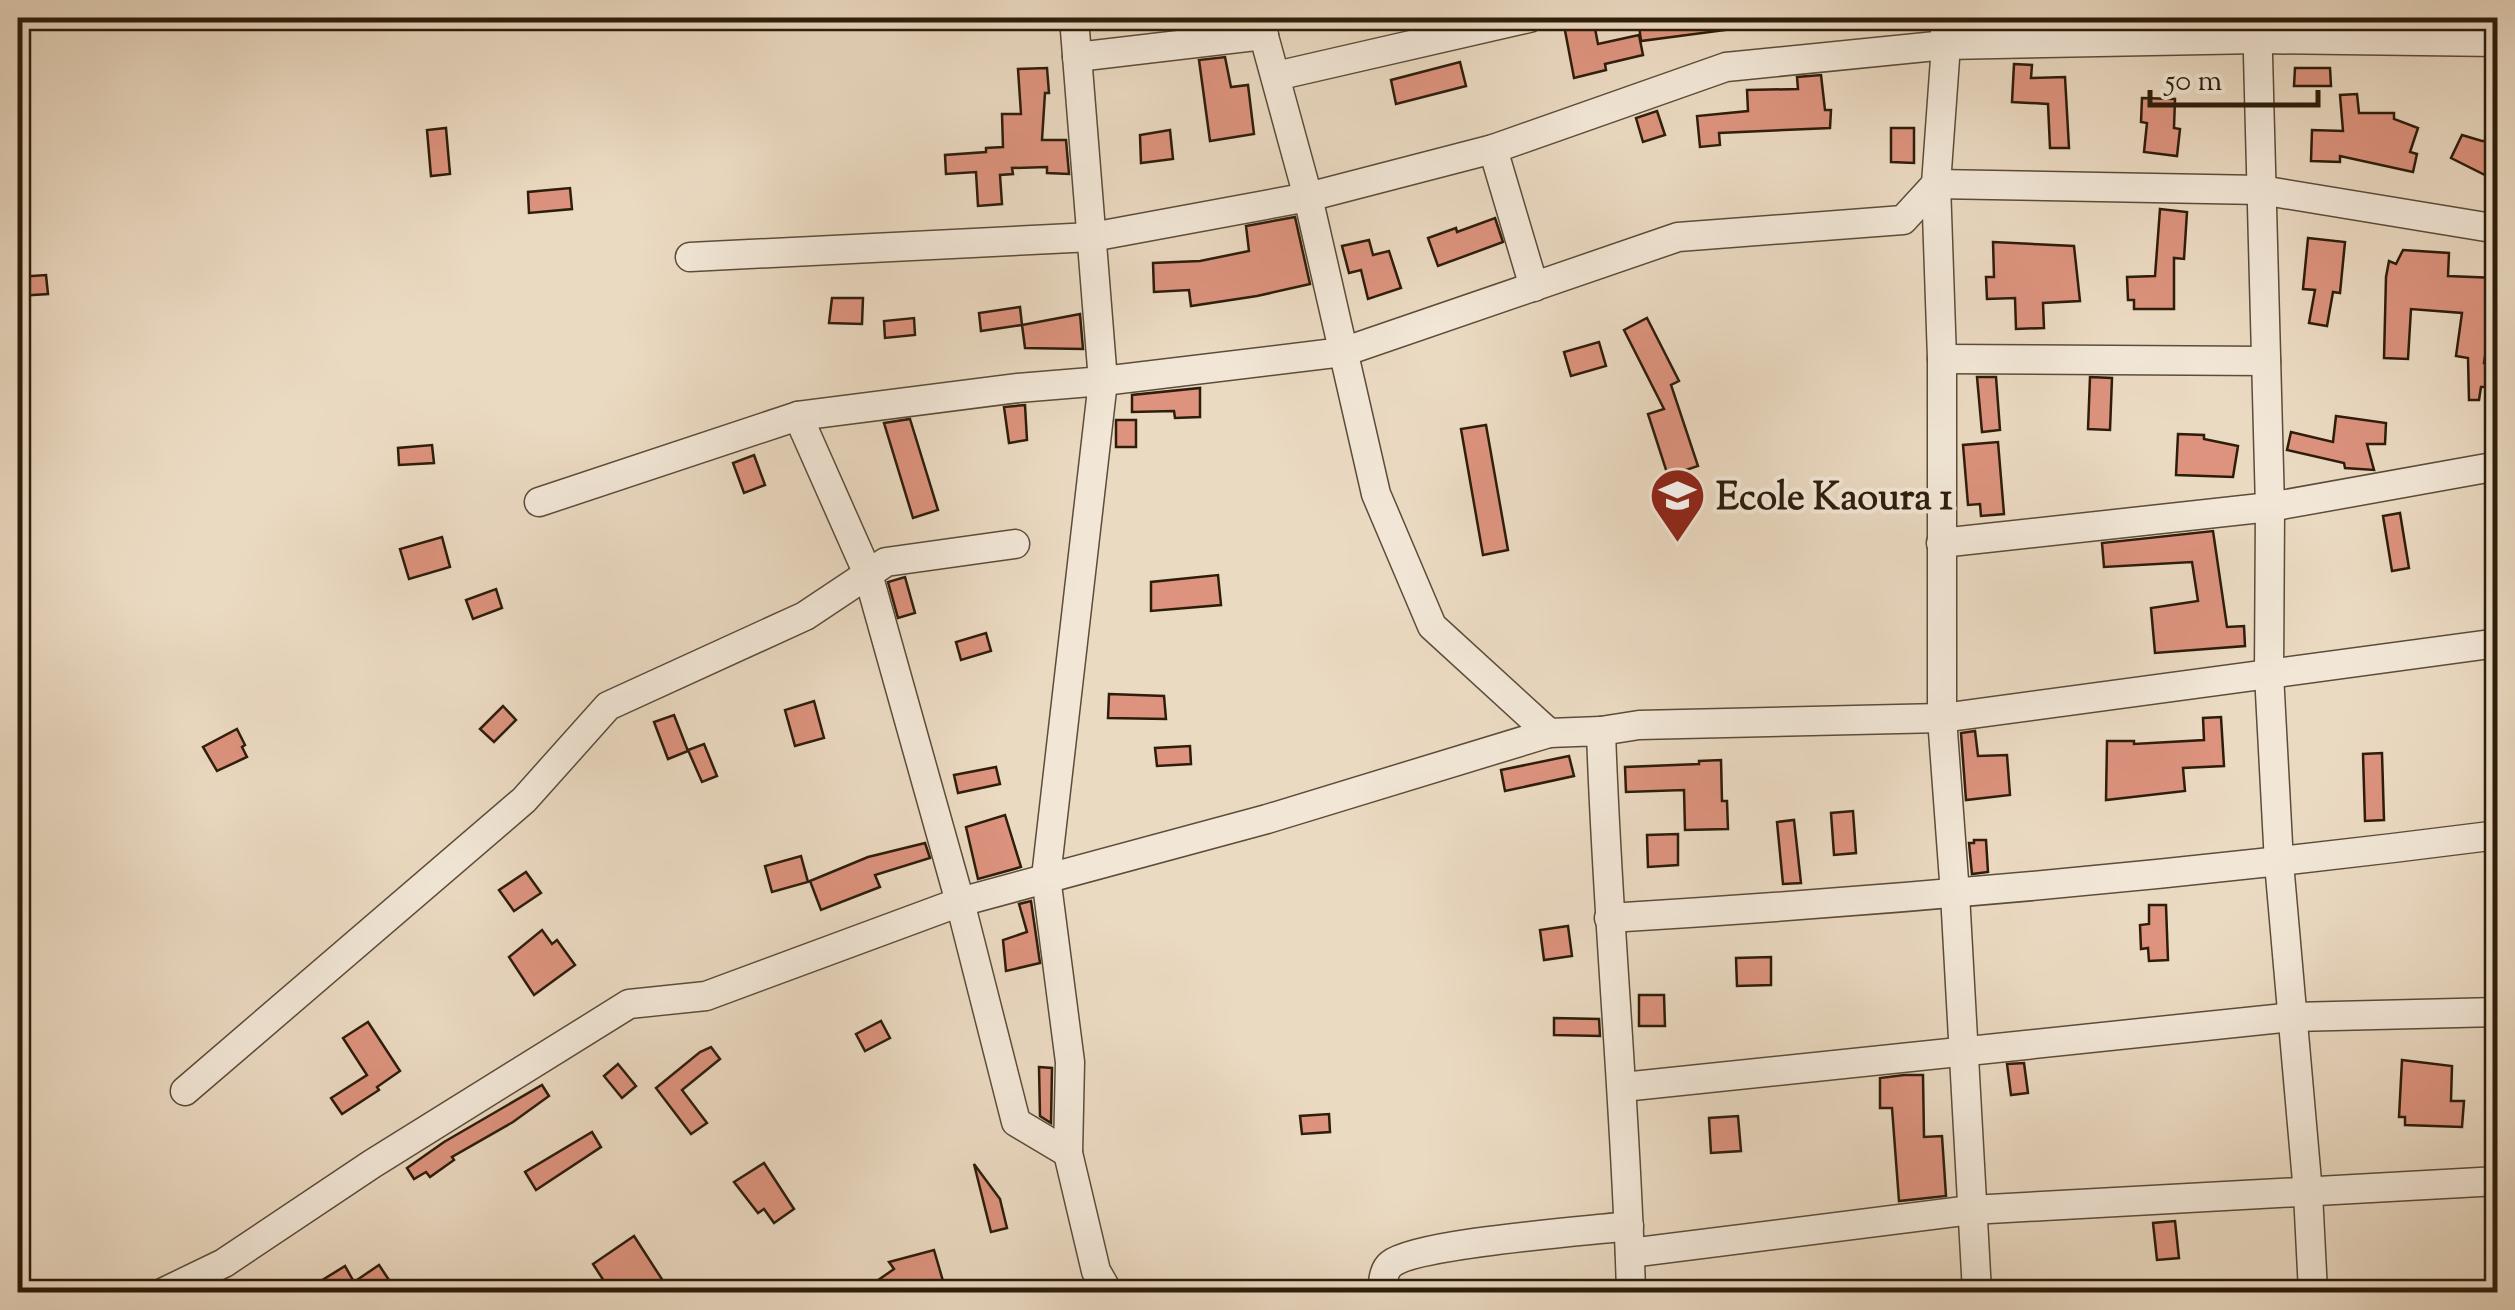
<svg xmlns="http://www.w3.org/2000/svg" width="2515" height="1310" viewBox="0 0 2515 1310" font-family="'Sorts Mill Goudy',serif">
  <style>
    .building { fill: #dd937e; stroke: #2d1d0b; stroke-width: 2.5 }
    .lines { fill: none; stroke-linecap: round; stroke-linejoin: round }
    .minor-casing { stroke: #5c4c39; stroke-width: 31 }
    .minor { stroke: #f2e7d7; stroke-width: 28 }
    .labels { text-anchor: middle; stroke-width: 8; stroke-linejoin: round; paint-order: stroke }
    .poi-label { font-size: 38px; font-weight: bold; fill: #2d1d0b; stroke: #f2e7d7; text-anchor: start }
  </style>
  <rect width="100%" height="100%" fill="#ebdac2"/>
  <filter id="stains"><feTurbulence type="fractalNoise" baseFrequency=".002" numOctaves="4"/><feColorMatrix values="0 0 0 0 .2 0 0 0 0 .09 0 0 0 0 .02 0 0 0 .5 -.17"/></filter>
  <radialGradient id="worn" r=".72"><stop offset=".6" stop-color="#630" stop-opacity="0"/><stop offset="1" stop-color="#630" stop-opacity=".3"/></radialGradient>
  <g class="building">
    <polygon points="1576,18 1593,18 1598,44 1639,35 1643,55 1605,64 1606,70 1574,78 1563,20"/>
    <polygon points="1638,18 1732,18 1733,29 1641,41"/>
    <polygon points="1225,57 1231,87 1248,85 1254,134 1210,141 1199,60"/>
    <polygon points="1460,62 1466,86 1396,104 1391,80"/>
    <polygon points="2014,64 2032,65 2031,78 2065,77 2069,148 2050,148 2048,104 2012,102"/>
    <polygon points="1047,68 1049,93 1045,93 1042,140 1066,140 1069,174 1047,173 1047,167 1012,168 1013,174 1000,175 1002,204 978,206 976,172 946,174 945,155 986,152 986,148 1003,147 1002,114 1021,114 1018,69"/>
    <polygon points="2295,68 2330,68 2331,86 2294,86"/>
    <polygon points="1821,75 1825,110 1831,110 1830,128 1719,133 1720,145 1700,147 1697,116 1748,111 1747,90 1798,89 1797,77"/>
    <polygon points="2357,94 2359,113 2394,113 2394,119 2418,128 2410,152 2417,154 2413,172 2340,156 2340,162 2311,161 2312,130 2343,131 2340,95"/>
    <polygon points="2142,98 2175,99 2174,128 2180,129 2177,156 2144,152 2147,123 2141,122"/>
    <polygon points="1657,111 1665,135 1643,142 1636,118"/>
    <polygon points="446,128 450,174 431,176 427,130"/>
    <polygon points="1891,128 1914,128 1914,163 1891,162"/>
    <polygon points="1170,130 1173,159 1141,163 1140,135"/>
    <polygon points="2462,135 2482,141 2498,140 2495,180 2451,158"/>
    <polygon points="570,188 572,209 529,213 528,192"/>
    <polygon points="2160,209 2187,212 2184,259 2174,258 2174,309 2134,309 2134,300 2128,300 2127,277 2155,276"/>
    <polygon points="1295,217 1310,284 1257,296 1191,306 1189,290 1154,292 1153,263 1200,261 1249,251 1246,226"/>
    <polygon points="1495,218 1503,242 1438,266 1428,238 1456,228 1457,232"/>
    <polygon points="2308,238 2345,242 2340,293 2333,292 2327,326 2309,323 2315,290 2303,289"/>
    <polygon points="1369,240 1373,255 1389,251 1401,288 1368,299 1361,270 1349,273 1342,246"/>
    <polygon points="1993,242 2074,246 2080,301 2043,303 2044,328 2016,329 2015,298 1987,299 1986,277 1994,277"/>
    <polygon points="2403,250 2449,253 2448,276 2497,278 2484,363 2496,363 2497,387 2481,387 2479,400 2469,400 2468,358 2456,356 2462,313 2411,309 2408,359 2384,358 2386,277 2389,261 2396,264"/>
    <polygon points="46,275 48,294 18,296 18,277"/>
    <polygon points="832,298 863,298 862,324 829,323"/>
    <polygon points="1020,307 1022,325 981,331 979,313"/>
    <polygon points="1080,314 1083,349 1025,348 1022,325"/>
    <polygon points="914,318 915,335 885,338 884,321"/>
    <polygon points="1647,318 1679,381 1671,385 1698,466 1668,476 1648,414 1664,409 1624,330"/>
    <polygon points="1599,342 1606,366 1571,376 1564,352"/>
    <polygon points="1977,377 1996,377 2000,430 1982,432"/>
    <polygon points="2090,377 2112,378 2110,430 2088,429"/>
    <polygon points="1200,388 1200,417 1175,418 1174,411 1132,412 1132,395"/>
    <polygon points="1025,405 1027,440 1009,443 1004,407"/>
    <polygon points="2336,416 2386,423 2385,444 2367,444 2374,470 2345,468 2344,463 2287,450 2291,432 2333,442"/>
    <polygon points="910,419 938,510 913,518 884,423"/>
    <rect x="1116" y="420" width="20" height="27"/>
    <polygon points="1486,425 1508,550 1483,555 1461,429"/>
    <polygon points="2178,434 2204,435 2204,439 2238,446 2233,477 2176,475"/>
    <polygon points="1998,442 2004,514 1981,516 1980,504 1968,505 1963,445"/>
    <polygon points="432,445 434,463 399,465 398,448"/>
    <polygon points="754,455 765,485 744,493 733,463"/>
    <polygon points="2400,513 2409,568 2392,571 2383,516"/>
    <polygon points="2213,531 2227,627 2244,626 2245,646 2155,653 2151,608 2198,601 2192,562 2104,567 2102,543"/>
    <polygon points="442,537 450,567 409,579 400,549"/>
    <polygon points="1218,575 1221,605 1151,611 1151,582"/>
    <polygon points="905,577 915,613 898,618 888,582"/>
    <polygon points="496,589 502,608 473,619 466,600"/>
    <polygon points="986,633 991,651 961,660 956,642"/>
    <polygon points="1109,694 1164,696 1166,719 1108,718"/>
    <polygon points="814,701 824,738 795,746 785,710"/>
    <polygon points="503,706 516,720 494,742 480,729"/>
    <polygon points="674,715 688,751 668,759 654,722"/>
    <polygon points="2221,717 2224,766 2183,768 2185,791 2106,800 2107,741 2134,741 2134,744 2204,740 2203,718"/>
    <polygon points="237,729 245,745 242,747 247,757 217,771 203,747"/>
    <polygon points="1975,731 1978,756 2007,755 2010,795 1966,800 1961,733"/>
    <polygon points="704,744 717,776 702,782 688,750"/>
    <polygon points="1190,746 1191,764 1157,766 1155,748"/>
    <polygon points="2382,753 2384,820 2365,821 2363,754"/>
    <polygon points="1569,756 1574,776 1505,791 1501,770"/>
    <polygon points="1721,760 1722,801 1727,801 1728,829 1685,830 1684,790 1626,792 1625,767 1699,764 1699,761"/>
    <polygon points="996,767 1000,784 958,793 954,775"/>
    <polygon points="1853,811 1856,853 1834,855 1831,813"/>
    <polygon points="1005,815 1021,867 978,879 966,827"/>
    <polygon points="1794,820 1801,883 1783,884 1777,822"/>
    <polygon points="1678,834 1678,865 1648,867 1647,835"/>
    <polygon points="1974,840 1986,840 1988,872 1972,874 1969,843 1974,843"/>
    <polygon points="925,843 930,858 875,875 880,887 821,910 810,881 868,857"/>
    <polygon points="801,856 808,882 772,892 765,866"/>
    <polygon points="526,872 541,893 514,911 499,890"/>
    <polygon points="1031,901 1040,963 1006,971 1003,940 1027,932 1019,904"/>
    <polygon points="2149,905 2166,905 2168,960 2149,961 2148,948 2141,949 2140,925 2149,924"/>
    <polygon points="1568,926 1572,956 1544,960 1540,930"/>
    <polygon points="542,930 552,944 557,940 575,965 534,995 509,957"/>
    <polygon points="1771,957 1771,985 1737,986 1736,958"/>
    <polygon points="1639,995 1664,995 1665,1026 1639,1026"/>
    <polygon points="1554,1018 1599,1019 1600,1036 1554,1035"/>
    <polygon points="881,1021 890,1038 865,1051 856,1034"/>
    <polygon points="368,1022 400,1071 377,1087 379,1090 342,1114 331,1098 367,1075 343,1038"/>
    <polygon points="711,1047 720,1059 682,1090 707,1123 691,1134 656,1088 700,1052"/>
    <polygon points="2402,1060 2452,1066 2451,1101 2464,1101 2462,1127 2405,1125 2405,1117 2399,1117"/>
    <polygon points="2024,1063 2028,1093 2011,1095 2007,1064"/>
    <polygon points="618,1064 636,1086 622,1098 604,1076"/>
    <polygon points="1039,1067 1052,1068 1051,1123 1040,1116"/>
    <polygon points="1904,1075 1923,1075 1924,1137 1942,1136 1946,1196 1899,1201 1892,1108 1880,1108 1880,1078"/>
    <polygon points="542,1085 549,1096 513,1122 452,1157 454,1160 430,1177 426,1172 414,1179 407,1168 444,1142"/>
    <polygon points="1329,1114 1330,1132 1302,1134 1300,1116"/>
    <polygon points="1738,1116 1741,1151 1711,1153 1709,1118"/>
    <polygon points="592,1132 601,1147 536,1190 525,1172"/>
    <polygon points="764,1163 794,1209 774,1223 764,1209 758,1213 734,1182"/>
    <polygon points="974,1164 1000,1199 1007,1228 991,1232"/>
    <polygon points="2175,1221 2179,1258 2157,1260 2153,1223"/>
    <polygon points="634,1236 665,1284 653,1292 611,1292 593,1264"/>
    <polygon points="934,1250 943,1281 900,1292 861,1292 894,1269 889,1262"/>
    <polygon points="379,1265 397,1292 303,1292 345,1266 354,1282"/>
  </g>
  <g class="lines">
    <defs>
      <g id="minor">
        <path d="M1259 18 1308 197 1376 494 1432 626 1549 733 1601 731C1607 919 1626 1105 1631 1292"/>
        <polyline points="1944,18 1946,45 1936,184 1942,359 1942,718 1955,894 1977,1292"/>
        <polyline points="2257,18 2270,507 2269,674 2279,863 2308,1193 2313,1292"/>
        <polyline points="1077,57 1264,35"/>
        <polyline points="1276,76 1529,18"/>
        <polyline points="1493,149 1534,287"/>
        <polyline points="690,257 1092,237 1308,197 1493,149 1726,67 1946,45 2258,39 2498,42"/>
        <polyline points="1942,359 2266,361"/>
        <polyline points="798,416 868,574 960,902 1016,1122 1068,1153 1096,1271 1108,1292"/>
        <polyline points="539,502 798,416 1018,388 1103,381 1343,352 1678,237 1903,220 1936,184 2261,190 2498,229"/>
        <polyline points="1941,543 2270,507 2498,466"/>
        <polyline points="1601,731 1639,725 1942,718 2498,643"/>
        <path d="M1609 918C1906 900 2202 873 2498 835"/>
        <polyline points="1623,1087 2293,1017 2498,1012"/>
        <polyline points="185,1091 524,800 608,706 805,616 886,562 1015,544"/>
        <polyline points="1068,1153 1070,1062 1046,877 1103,381 1074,18"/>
        <polyline points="1630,1253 1971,1210 2498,1181"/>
        <polyline points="164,1292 224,1263 372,1164 629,1004 706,996 960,902 1267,819 1549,733"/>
        <path d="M1382 1292C1383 1283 1383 1270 1391 1264 1416 1243 1588 1231 1629 1226"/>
      </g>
    </defs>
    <use href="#minor" class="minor-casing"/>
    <use href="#minor" class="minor"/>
  </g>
  <defs>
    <symbol id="school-pin" viewBox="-11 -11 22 30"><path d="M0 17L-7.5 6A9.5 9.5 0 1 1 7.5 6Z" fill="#8f2418" stroke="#f2e7d7"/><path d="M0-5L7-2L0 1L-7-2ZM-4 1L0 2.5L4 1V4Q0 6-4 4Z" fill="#fff"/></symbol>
  </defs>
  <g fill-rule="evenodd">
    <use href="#school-pin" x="1646" y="464" width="63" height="86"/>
  </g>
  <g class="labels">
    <g class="poi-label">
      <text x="1716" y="509">Ecole Kaoura 1</text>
    </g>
  </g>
  <rect width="2515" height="1310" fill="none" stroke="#ebdac2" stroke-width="60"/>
  <rect x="20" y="20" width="2475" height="1270" fill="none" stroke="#2d1d0b" stroke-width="5"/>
  <rect x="30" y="30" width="2455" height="1250" fill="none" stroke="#2d1d0b" stroke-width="2.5"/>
  <path d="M2150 90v15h168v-15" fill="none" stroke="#2d1d0b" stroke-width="5"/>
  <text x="2165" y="90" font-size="30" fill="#2d1d0b" stroke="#f2e7d7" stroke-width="8" paint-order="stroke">50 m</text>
  <rect width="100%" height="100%" filter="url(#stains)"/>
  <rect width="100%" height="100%" fill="url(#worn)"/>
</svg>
